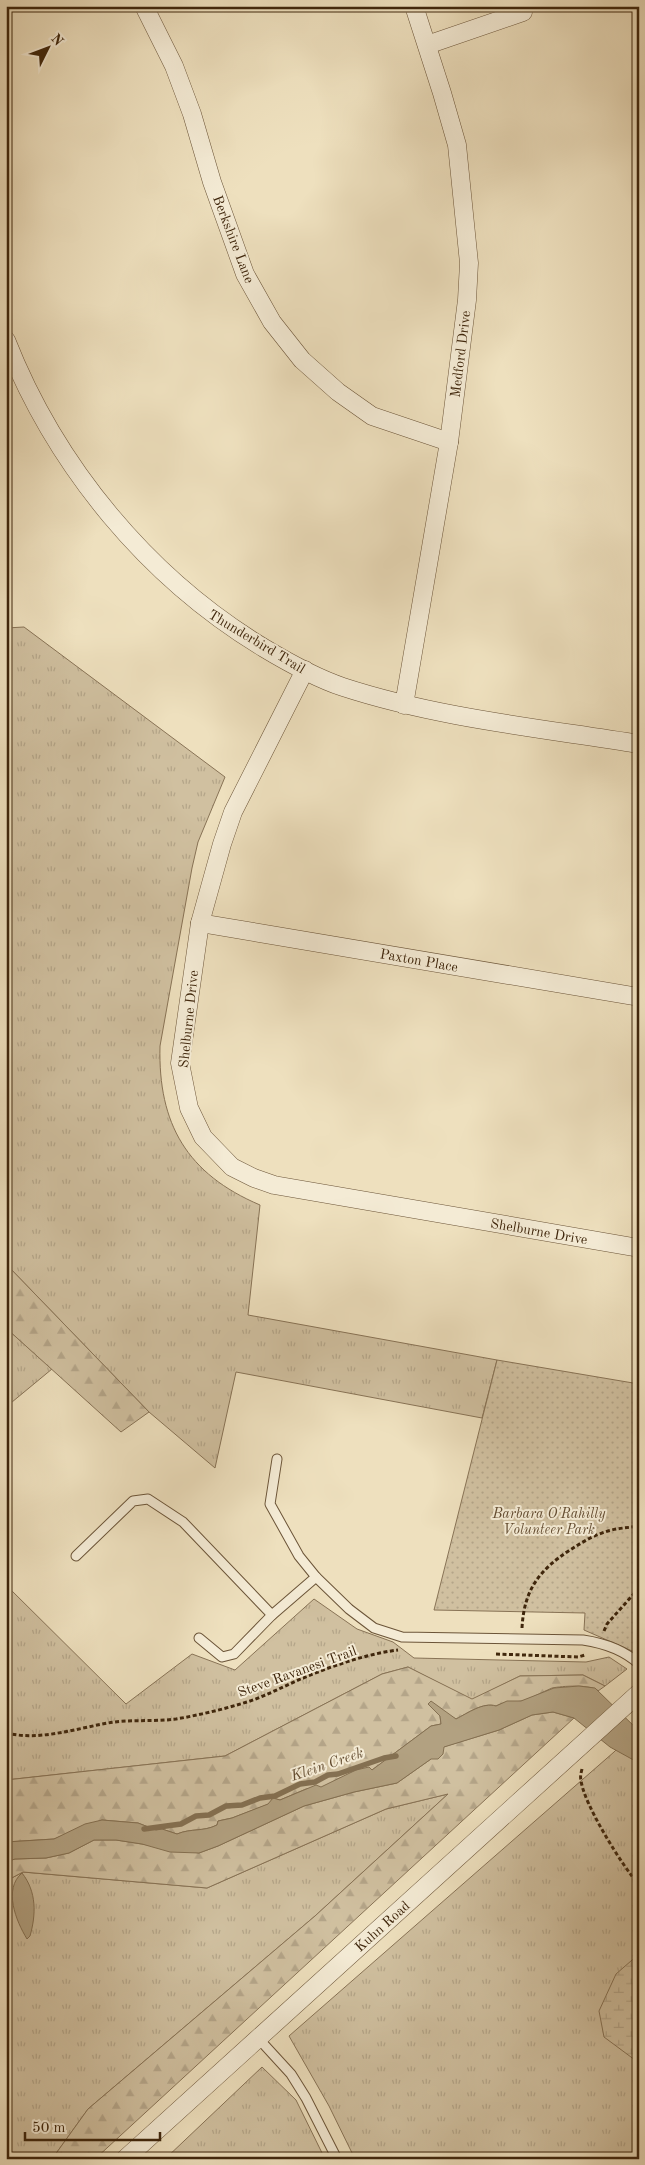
<svg xmlns="http://www.w3.org/2000/svg" width="645" height="2165" viewBox="0 0 645 2165" font-family="'Old Standard TT',serif">
  <style>
    .grass { fill: url(#grass-tufts); stroke: #887356 }
    .forest { fill: url(#forest-firs); stroke: #887356 }
    .wetland { fill: url(#wetland-marsh); stroke: #887356 }
    .park { fill: url(#park-dots); stroke: #887356 }
    .water { fill: #b2a181; stroke: #847052 }
    .lines { fill: none; stroke-linecap: round; stroke-linejoin: round }
    .stream { stroke: #847052; stroke-width: 5.5 }
    .lane-casing { stroke: #6b5438; stroke-width: 11 }
    .street-casing { stroke: #6b5438; stroke-width: 19 }
    .path { stroke: #3f260c; stroke-width: 3; stroke-dasharray: 4 2.5; stroke-linecap: butt }
    .lane { stroke: #f4ebd5; stroke-width: 9 }
    .street { stroke: #f4ebd5; stroke-width: 18 }
    .labels { text-anchor: middle; stroke-width: 4; stroke-linejoin: round; paint-order: stroke }
    .street-label { font-size: 14px; fill: #3f260c; stroke: #f4ebd5 }
    .park-label { font-size: 14px; font-style: italic; fill: #634c31; stroke: #f4ebd5 }
    .water-label { font-size: 15px; font-style: italic; fill: #624b2f; stroke: #f4ebd5 }
  </style>
  <defs>
    <pattern id="grass-tufts" width="24" height="20" patternUnits="userSpaceOnUse" patternTransform="scale(1.25)"><rect width="24" height="20" fill="#d0c0a0"/><path d="M3 7l-1-3M5 7V3M7 7l1-3M15 17l-1-3M17 17v-4M19 17l1-3" fill="none" stroke="#b4a589"/></pattern>
    <pattern id="forest-firs" width="22" height="20" patternUnits="userSpaceOnUse" patternTransform="scale(1.25)"><rect width="22" height="20" fill="#d0c0a0"/><path d="M5 1l3.5 6h-7zM16 11l3.5 6h-7z" fill="#b4a589"/></pattern>
    <pattern id="wetland-marsh" width="20" height="14" patternUnits="userSpaceOnUse" patternTransform="scale(1.25)"><rect width="20" height="14" fill="#d0c0a0"/><path d="M1 5h8M5 5V1M11 12h8M15 12V8" fill="none" stroke="#b4a589"/></pattern>
    <pattern id="park-dots" width="8" height="8" patternUnits="userSpaceOnUse" patternTransform="scale(1.25)"><rect width="8" height="8" fill="#d0c0a0"/><path d="M2 2h.1M6 6h.1" fill="none" stroke="#b4a589" stroke-width="1.8" stroke-linecap="round"/></pattern>
  </defs>
  <rect width="100%" height="100%" fill="#eee0be"/>
  <filter id="stains"><feTurbulence type="fractalNoise" baseFrequency=".004" numOctaves="4"/><feColorMatrix values="0 0 0 0 .2 0 0 0 0 .09 0 0 0 0 .02 0 0 0 .5 -.17"/></filter>
  <radialGradient id="worn" r=".72"><stop offset=".6" stop-color="#630" stop-opacity="0"/><stop offset="1" stop-color="#630" stop-opacity=".3"/></radialGradient>
  <g class="grass">
    <path d="M24 627 225 777 198 842 192 868 160 1046C158 1124 187 1174 260 1205L248 1315 497 1360 482 1418 236 1372 215 1468 149 1412 6 1264V628Z"/>
    <polygon points="6,1328 52,1369 6,1407"/>
    <polygon points="6,1585 126,1704 192,1654 235,1670 314,1599 357,1629 393,1642 414,1658 586,1662 609,1657 627,1669 605,1686 583,1675 520,1676 472,1700 408,1667 382,1674 225,1756 6,1780"/>
    <polygon points="639,1727 639,2159 355,2159 329,2106 289,2036 614,1752"/>
    <polygon points="448,1794 315,1916 88,2109 52,2159 6,2159 6,1881 23,1872 207,1888 386,1809"/>
    <polygon points="262,2067 296,2100 325,2159 165,2159"/>
  </g>
  <g class="forest">
    <polygon points="6,1264 149,1412 121,1432 6,1328"/>
    <path d="M408 1667 472 1699 520 1676 583 1675 605 1686 598 1691C591 1684 562 1686 552 1688 542 1692 533 1698 522 1701 510 1703 508 1700 496 1706 483 1702 468 1713 456 1719L428 1704 440 1716 441 1724 431 1726 372 1770 340 1778 321 1788 306 1789 280 1800 273 1798 269 1804 232 1818 218 1821 217 1825C203 1832 192 1828 177 1834L162 1829 156 1830 138 1823 102 1820 54 1839 6 1842V1780L225 1756 382 1674Z"/>
    <polygon points="553,1712 574,1718 95,2159 52,2159 88,2109 315,1916 448,1794 386,1809 207,1888 23,1872 6,1881 6,1862 15,1859 46,1858 69,1853 94,1840 116,1840 199,1853 218,1846 304,1806 354,1792 397,1783 431,1759 443,1747 499,1730 532,1715"/>
  </g>
  <polygon class="wetland" points="639,1954 639,2063 604,2037 599,2011 616,1974"/>
  <polygon class="park" points="497,1360 639,1384 639,1654 584,1630 585,1613 434,1610"/>
  <g class="water">
    <path d="M579 1686 595 1688 639 1731V1763L610 1747 574 1718 553 1712 532 1715 499 1730 444 1747 443 1754 438 1759H431L397 1783 354 1792 304 1806 218 1846 199 1853 170 1852 142 1844 116 1840H94L69 1853 46 1858 15 1859 6 1862V1842L54 1839 85 1824 102 1820 138 1823 156 1830 162 1829 177 1834C191 1828 203 1832 217 1825L218 1821 232 1818 268 1804 273 1798 280 1800 316 1785 321 1787 356 1770 369 1767 372 1770 431 1726 441 1724 440 1716 428 1704 431 1701 456 1719C468 1713 483 1702 496 1706L507 1701H521L554 1688Z"/>
    <path d="M22 1873C37 1892 36 1915 30 1936L27 1939C16 1921 3 1889 22 1873Z"/>
  </g>
  <g class="lines">
    <polyline class="stream" points="144,1829 181,1824 196,1816 209,1815 226,1806 242,1805 260,1798 275,1796 300,1784 315,1782 328,1775 338,1774 384,1758 396,1756"/>
    <defs>
      <g id="lane">
        <path d="M277 1459 270 1504 299 1556 316 1577 349 1609 374 1628 402 1637 583 1640C603 1643 624 1650 639 1664"/>
        <polyline points="76,1556 133,1501 148,1499 183,1522 272,1615"/>
        <polyline points="199,1638 222,1657 234,1654 272,1615 316,1577"/>
        <polyline points="258,2038 291,2074 306,2098 337,2159"/>
      </g>
      <g id="street">
        <polyline points="144,6 174,66 192,114 212,182 245,274 272,322 302,360 338,392 372,416 449,442"/>
        <polyline points="427,45 523,12"/>
        <path d="M6 340C56 467 148 578 264 648 289 663 316 678 343 687 438 718 540 728 639 744"/>
        <polyline points="305,670 233,812 222,844 200,923 180,1063 189,1108 203,1137 232,1167 254,1178 274,1185 639,1248"/>
        <polyline points="404,705 449,442 467,300 469,263 457,145 442,93 414,6"/>
        <polyline points="200,923 639,997"/>
        <polyline points="125,2159 639,1693"/>
      </g>
    </defs>
    <use href="#lane" class="lane-casing"/>
    <use href="#street" class="street-casing"/>
    <g class="path">
      <path d="M522 1628C524 1590 539 1570 570 1550 581 1543 592 1536 605 1532 616 1528 627 1528 639 1526"/>
      <polyline points="604,1631 607,1624 639,1588"/>
      <polyline points="496,1654 578,1657 585,1655"/>
      <path d="M6 1733C40 1741 74 1729 108 1723 130 1719 153 1722 176 1719 200 1715 224 1709 247 1702 266 1696 284 1686 303 1678 332 1666 366 1654 398 1650"/>
      <path d="M582 1769C581 1773 580 1777 581 1780 583 1803 623 1867 639 1885"/>
    </g>
    <use href="#lane" class="lane"/>
    <use href="#street" class="street"/>
  </g>
  <g class="labels">
    <g class="street-label">
      <text transform="translate(234 239) rotate(69)" y="5">Berkshire Lane</text>
      <text transform="translate(460 354) rotate(-83)" y="5">Medford Drive</text>
      <text transform="translate(257 641) rotate(31)" y="5">Thunderbird Trail</text>
      <text transform="translate(419 960) rotate(10)" y="5">Paxton Place</text>
      <text transform="translate(188 1019) rotate(-84)" y="5">Shelburne Drive</text>
      <text transform="translate(539 1231) rotate(10)" y="5">Shelburne Drive</text>
      <text transform="translate(297 1671) rotate(-20)" y="5">Steve Ravanesi Trail</text>
      <text transform="translate(382 1926) rotate(-42)" y="5">Kuhn Road</text>
    </g>
    <g class="park-label">
      <text x="549" y="1518">Barbara O'Rahilly<tspan x="549" dy="16">Volunteer Park</tspan></text>
    </g>
    <g class="water-label">
      <text transform="translate(327 1764) rotate(-19)" y="5">Klein Creek</text>
    </g>
  </g>
  <rect width="645" height="2165" fill="none" stroke="#eee0be" stroke-width="25"/>
  <rect x="8" y="8" width="630" height="2150" fill="none" stroke="#3f260c" stroke-width="2.5"/>
  <rect x="12" y="12" width="620" height="2140" fill="none" stroke="#3f260c"/>
  <g transform="translate(48 48) rotate(48)" stroke="#f4ebd5" stroke-width="4" paint-order="stroke">
  <path d="M0-4L9 19L0 12L-9 19Z" fill="#3f260c"/>
  <text y="-8" font-size="14" font-weight="bold" text-anchor="middle" fill="#3f260c">N</text>
  </g>
  <path d="M25 2132v8h135v-8" fill="none" stroke="#3f260c" stroke-width="2.5"/>
  <text x="32" y="2132" font-size="15" fill="#3f260c" stroke="#f4ebd5" stroke-width="4" paint-order="stroke">50 m</text>
  <rect width="100%" height="100%" filter="url(#stains)"/>
  <rect width="100%" height="100%" fill="url(#worn)"/>
</svg>
